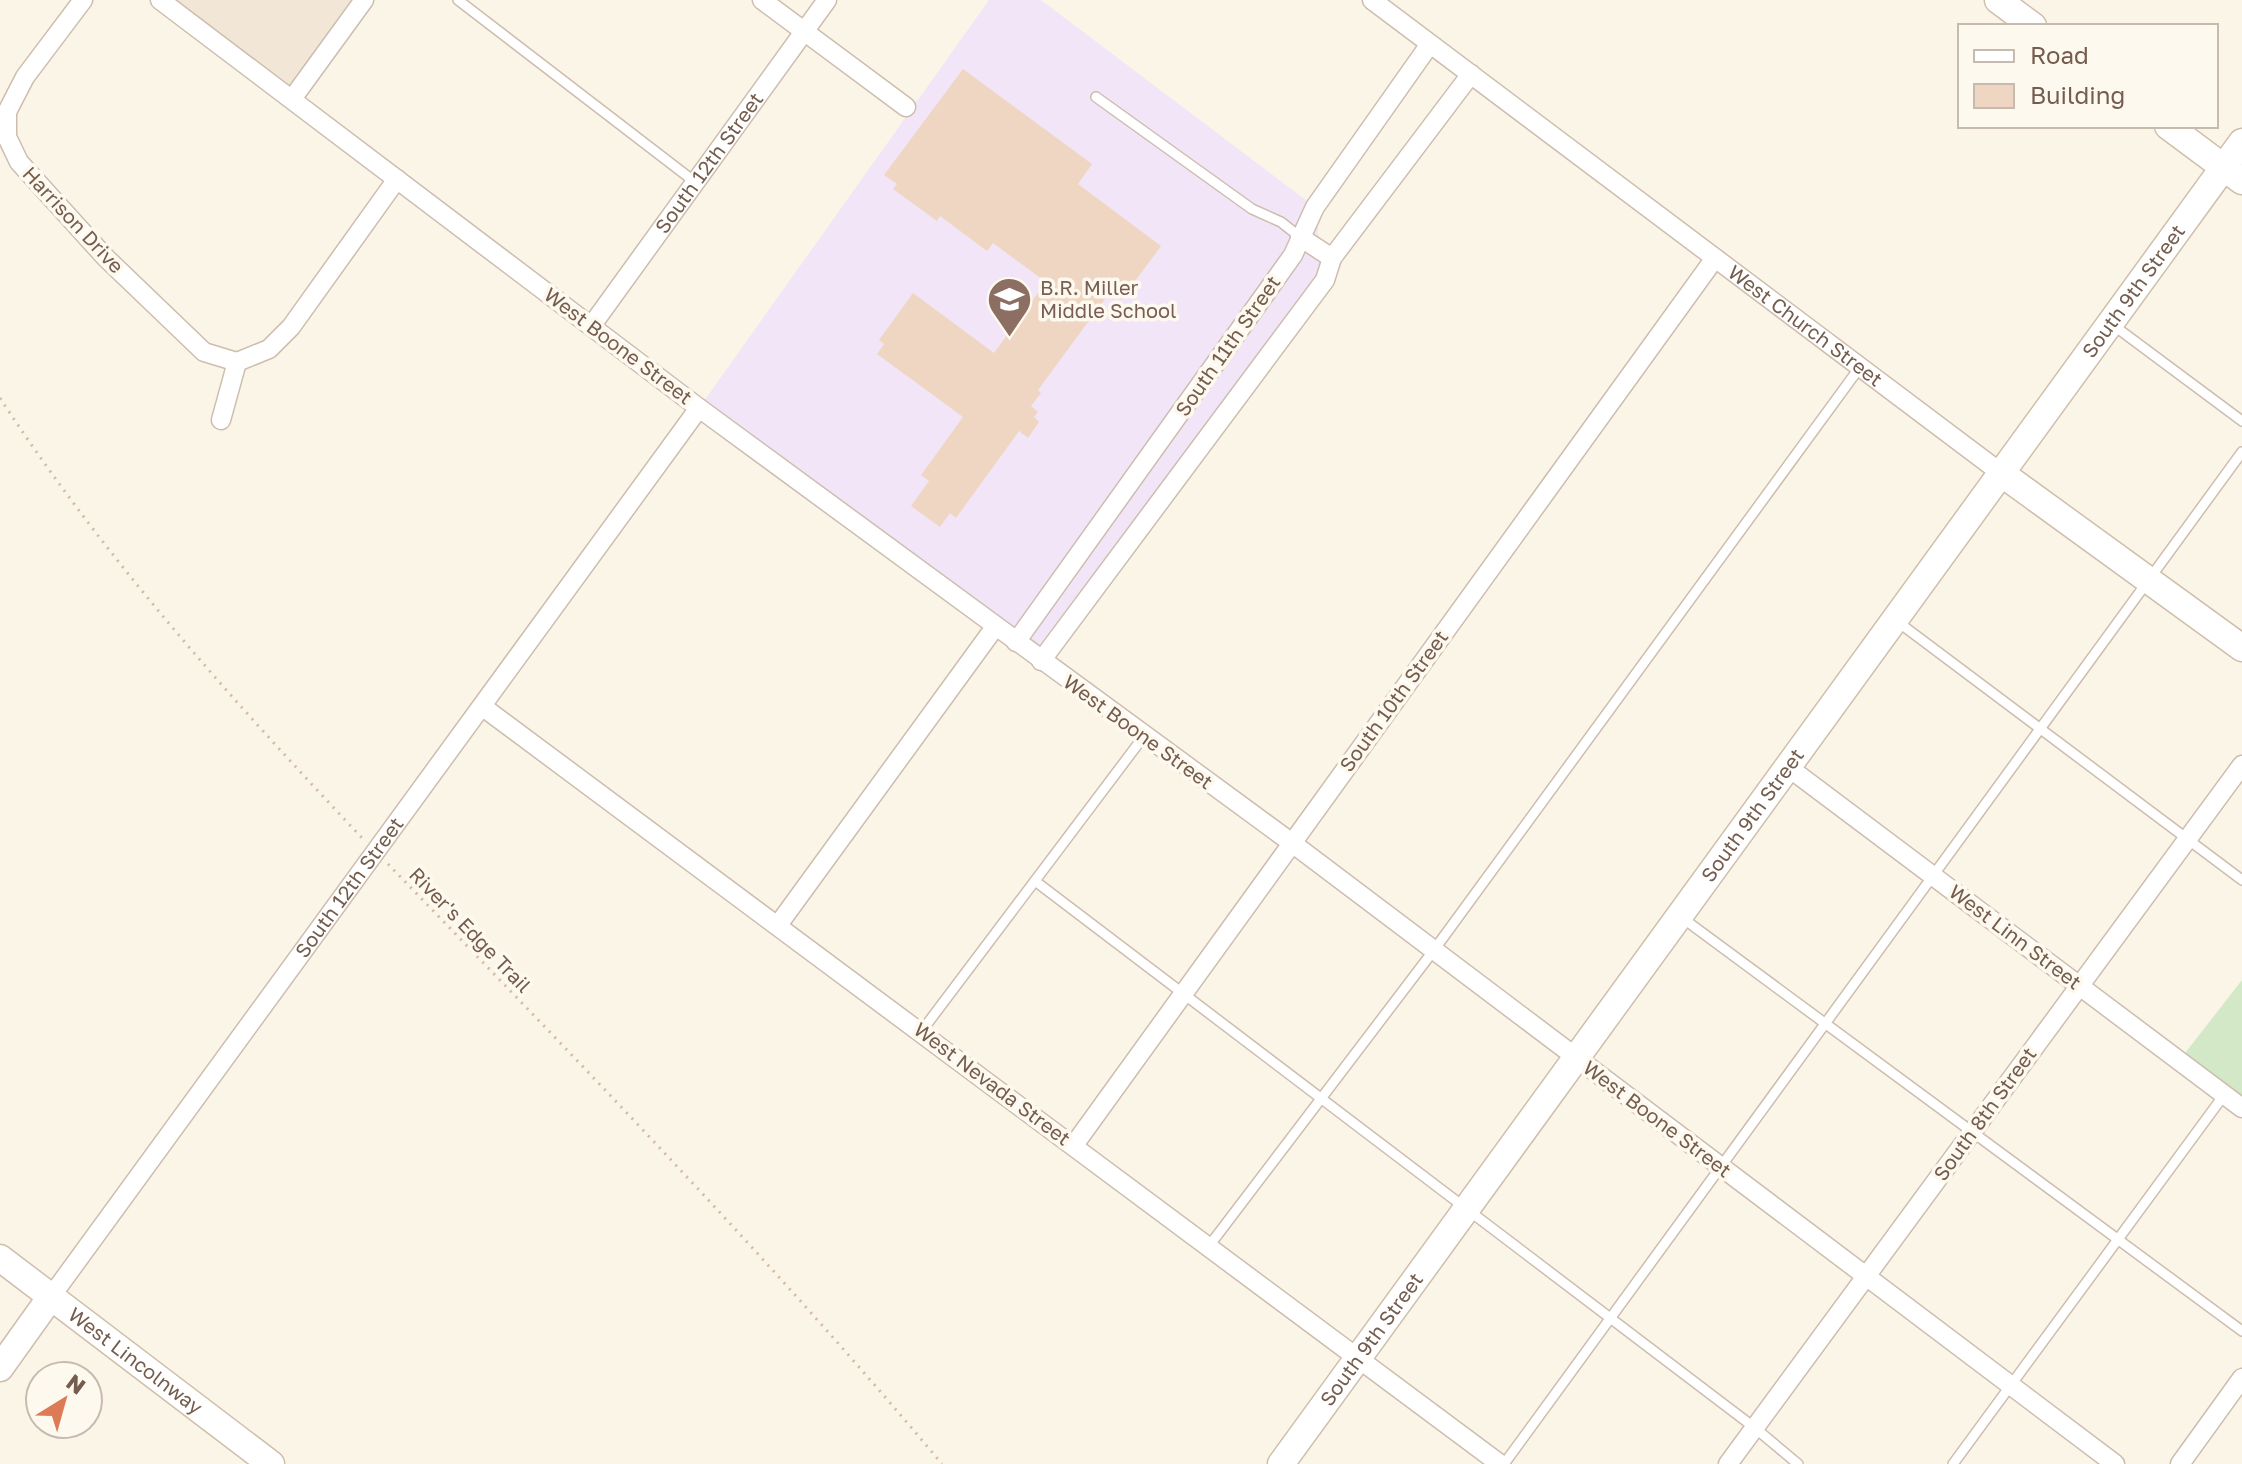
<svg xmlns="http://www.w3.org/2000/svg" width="2242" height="1464" viewBox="0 0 2242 1464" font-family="'Golos Text',sans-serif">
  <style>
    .residential { fill: #f2e7d7 }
    .education { fill: #f2e5f8 }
    .green { fill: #d3e8c7 }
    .building { fill: #efd6c2 }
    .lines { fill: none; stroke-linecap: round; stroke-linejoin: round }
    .lane-casing { stroke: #cdbdaf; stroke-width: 12 }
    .street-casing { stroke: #cdbdaf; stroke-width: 21 }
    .secondary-casing { stroke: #cfbeac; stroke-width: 29 }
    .path { stroke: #d4b9a5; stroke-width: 3; stroke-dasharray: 2 6; stroke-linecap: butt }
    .lane { stroke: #fff; stroke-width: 9 }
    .street { stroke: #fff; stroke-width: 18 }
    .secondary { stroke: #fff; stroke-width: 26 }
    .labels { text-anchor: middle; stroke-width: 7; stroke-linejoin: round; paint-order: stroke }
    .street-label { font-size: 20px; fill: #745d4e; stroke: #fef9ef }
    .education-label { font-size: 20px; fill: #785e54; stroke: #fef9ef; text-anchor: start }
  </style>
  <rect width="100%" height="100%" fill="#fbf5e8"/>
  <polygon class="residential" points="160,0 364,0 292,99"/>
  <polygon class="education" points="989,0 1041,0 1315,207 1323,270 1032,655 699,408"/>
  <polygon class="green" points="2242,980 2242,1108 2179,1061"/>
  <polygon class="building" points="963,69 1092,164 1078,184 1161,246 1122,299 1111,291 1038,390 1041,393 1031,406 1038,412 1034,417 1039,422 1028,438 1019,431 956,518 950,513 940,527 911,506 929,481 921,475 963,417 877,354 884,344 879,340 913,293 994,353 1046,282 993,243 987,251 940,216 937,221 893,189 897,184 884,175"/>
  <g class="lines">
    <defs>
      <g id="lane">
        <polyline points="458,0 695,182"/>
        <polyline points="1096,97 1252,209 1281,222 1300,237"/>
        <polyline points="2113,325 2242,421"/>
        <polyline points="1898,622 2242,880"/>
        <polyline points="1035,881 1755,1428 1798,1464"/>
        <polyline points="1681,917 2242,1331"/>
        <polyline points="921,1032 1144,736"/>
        <polyline points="1209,1246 1434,950 1860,367"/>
        <polyline points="1504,1464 2242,452"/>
        <polyline points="1953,1464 2224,1095"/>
      </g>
      <g id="street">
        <polyline points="83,0 25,77 7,112 7,137 19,162 106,258 204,352 237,362 221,420"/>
        <polyline points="160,0 699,408 1292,843 2115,1464"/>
        <polyline points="762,0 906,107"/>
        <path id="s1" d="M1372 0 2001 473"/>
        <polyline points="292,99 364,0"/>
        <polyline points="1300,237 1332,258"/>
        <path id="s2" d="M592 325 827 0"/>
        <polyline points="237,362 269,349 291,327 397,179"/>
        <polyline points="1016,642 1293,255 1315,207 1430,44"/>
        <polyline points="1041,661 1325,280 1332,258 1471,74"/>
        <polyline points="483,707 1500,1464"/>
        <polyline points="1788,767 2242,1108"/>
        <polyline points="778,925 995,627"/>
        <polyline points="1074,1145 1715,258"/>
        <path id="s3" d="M50 1298 699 408"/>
        <polyline points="1728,1464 2242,765"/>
        <polyline points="2180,1464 2242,1378"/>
      </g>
      <g id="secondary">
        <polyline points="1998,0 2033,26"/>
        <polyline points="2168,126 2242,181"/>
        <polyline points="2001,473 2242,648"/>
        <path id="s4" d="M0 1258 271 1464"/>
        <polyline points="0,1368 50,1298"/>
        <path id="s5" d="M1281 1464 2242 142"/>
      </g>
    </defs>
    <use href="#lane" class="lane-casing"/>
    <use href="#street" class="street-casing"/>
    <use href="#secondary" class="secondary-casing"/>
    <g class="path">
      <path d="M0 398C105 559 232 700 363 839"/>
      <path d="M388 864C577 1060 767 1255 942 1464"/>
    </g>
    <use href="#lane" class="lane"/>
    <use href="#street" class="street"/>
    <use href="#secondary" class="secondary"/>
  </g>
  <defs>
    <symbol id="school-pin" viewBox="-11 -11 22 30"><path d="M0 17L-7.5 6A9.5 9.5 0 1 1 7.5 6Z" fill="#8d6e63" stroke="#fef9ef"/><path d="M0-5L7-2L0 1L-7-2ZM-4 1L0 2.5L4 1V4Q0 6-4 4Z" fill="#fff"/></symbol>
  </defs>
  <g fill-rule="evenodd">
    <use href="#school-pin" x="984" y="274" width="51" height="69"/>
  </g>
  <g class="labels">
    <g class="street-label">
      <text dy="7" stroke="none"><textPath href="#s2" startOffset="200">South 12th Street</textPath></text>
      <text transform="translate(73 220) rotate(47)" y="7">Harrison Drive</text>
      <text dy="7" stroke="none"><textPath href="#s5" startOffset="1450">South 9th Street</textPath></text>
      <text dy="7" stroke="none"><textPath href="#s1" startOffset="542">West Church Street</textPath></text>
      <text transform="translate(618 346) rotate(37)" y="7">West Boone Street</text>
      <text transform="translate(1228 346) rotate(-55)" y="7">South 11th Street</text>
      <text transform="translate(1394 701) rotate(-54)" y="7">South 10th Street</text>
      <text transform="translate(1138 732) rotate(36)" y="7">West Boone Street</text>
      <text dy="7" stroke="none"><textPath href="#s5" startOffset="802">South 9th Street</textPath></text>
      <text dy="7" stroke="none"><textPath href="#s3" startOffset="508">South 12th Street</textPath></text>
      <text transform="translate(470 930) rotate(46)" y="7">River's Edge Trail</text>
      <text transform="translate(2015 937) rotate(37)" y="7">West Linn Street</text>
      <text transform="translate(992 1084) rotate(37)" y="7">West Nevada Street</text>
      <text transform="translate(1985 1114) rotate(-54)" y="7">South 8th Street</text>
      <text transform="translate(1657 1119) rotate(37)" y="7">West Boone Street</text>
      <text dy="7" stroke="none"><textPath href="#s5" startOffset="154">South 9th Street</textPath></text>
      <text dy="7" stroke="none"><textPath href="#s4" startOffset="170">West Lincolnway</textPath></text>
    </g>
    <g class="education-label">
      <text x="1040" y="295">B.R. Miller<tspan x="1040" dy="23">Middle School</tspan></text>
    </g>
  </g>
  <rect x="1958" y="24" width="260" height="104" fill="#fef9ef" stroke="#c7bbaf" stroke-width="2"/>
  <rect x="1974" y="50" width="40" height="12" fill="#ffffff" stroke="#c7bbaf" stroke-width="2"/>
  <text x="2030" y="64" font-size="24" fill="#745d4e">Road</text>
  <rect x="1974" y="84" width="40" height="24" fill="#efd6c2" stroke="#c7bbaf" stroke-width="2"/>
  <text x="2030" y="104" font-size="24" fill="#745d4e">Building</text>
  <g transform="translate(64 1400) rotate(37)"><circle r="38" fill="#fef9ef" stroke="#c7bbaf" stroke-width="2"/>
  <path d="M0-6L14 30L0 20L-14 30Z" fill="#dd7b56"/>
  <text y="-12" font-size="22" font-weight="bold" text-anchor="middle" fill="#745d4e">N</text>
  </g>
</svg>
